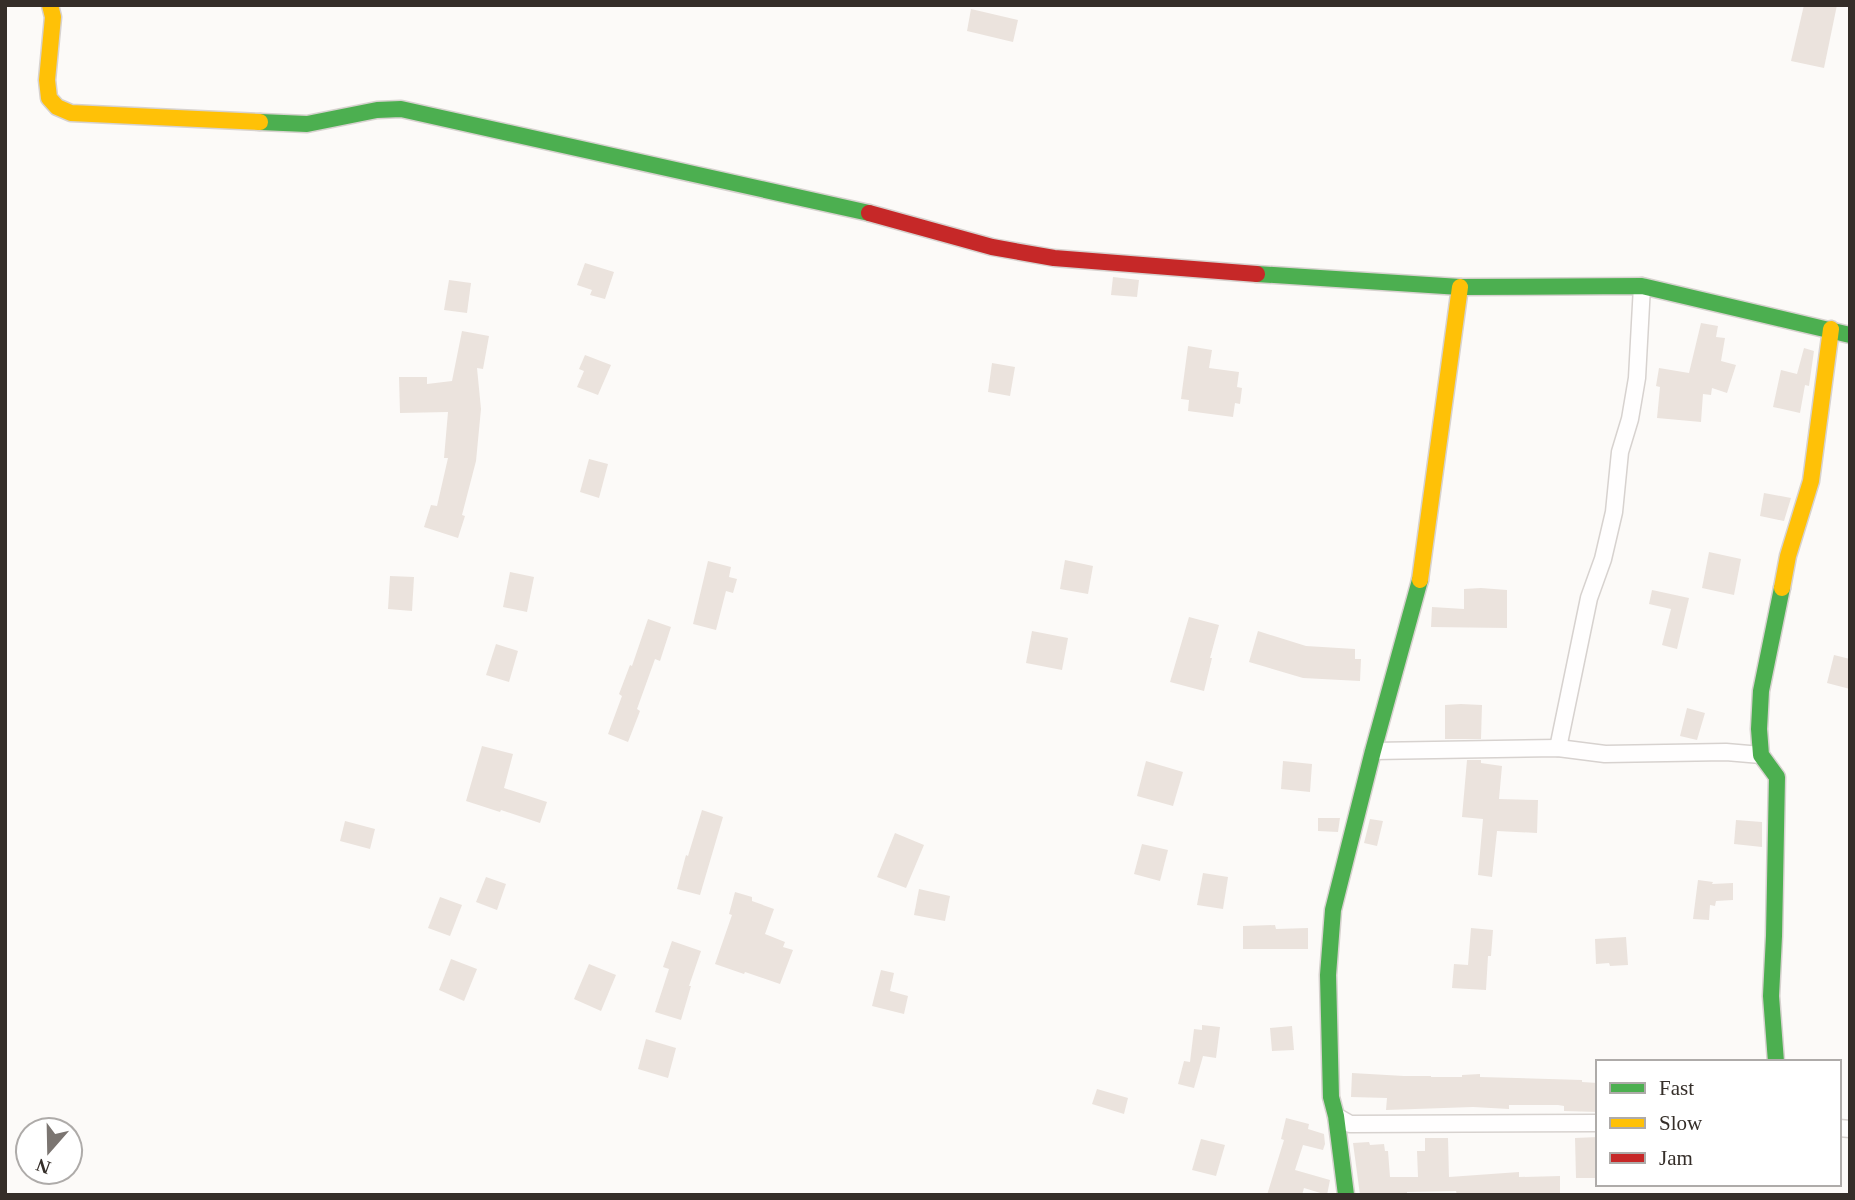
<svg xmlns="http://www.w3.org/2000/svg" width="1855" height="1200" viewBox="0 0 1855 1200" font-family="Georgia,serif">
  <style>
    .building { fill: #ebe3dd }
    .lines { fill: none; stroke-linecap: round; stroke-linejoin: round }
    .street-casing { stroke: #d7d2cf; stroke-width: 19 }
    .fast-casing { stroke: #d7d2cf; stroke-width: 19 }
    .slow-casing { stroke: #d7d2cf; stroke-width: 19 }
    .jam-casing { stroke: #d7d2cf; stroke-width: 19 }
    .street { stroke: #fffefe; stroke-width: 16 }
    .fast { stroke: #4caf50; stroke-width: 16 }
    .slow { stroke: #ffc107; stroke-width: 16 }
    .jam { stroke: #c62828; stroke-width: 16 }
  </style>
  <rect width="100%" height="100%" fill="#fcfaf8"/>
  <g class="building">
    <polygon points="1804,5 1837,5 1824,68 1791,61"/>
    <polygon points="971,9 1018,20 1013,42 967,31"/>
    <polygon points="585,263 614,272 605,299 590,295 592,290 577,285"/>
    <polygon points="1113,277 1139,280 1137,297 1111,295"/>
    <polygon points="449,280 471,283 467,313 444,310"/>
    <polygon points="1701,323 1718,326 1716,337 1725,338 1721,361 1736,365 1727,393 1712,388 1711,395 1703,394 1701,422 1657,418 1660,387 1656,386 1659,368 1689,373"/>
    <polygon points="462,331 489,336 483,369 477,368 481,409 476,461 462,515 465,516 458,538 424,527 431,505 437,506 448,458 444,458 448,412 400,413 399,377 427,377 427,384 452,381"/>
    <polygon points="1188,346 1212,350 1209,368 1239,372 1237,387 1242,388 1240,404 1235,403 1233,417 1188,411 1189,400 1181,399"/>
    <polygon points="1804,348 1814,351 1809,386 1805,385 1800,413 1773,407 1781,370 1797,374"/>
    <polygon points="585,355 611,365 598,395 577,387 584,371 579,369"/>
    <polygon points="992,363 1015,367 1010,396 988,392"/>
    <polygon points="589,459 608,464 599,498 580,492"/>
    <polygon points="1764,493 1791,498 1784,521 1760,516"/>
    <polygon points="1709,552 1741,559 1734,595 1702,588"/>
    <polygon points="1065,560 1093,566 1088,594 1060,589"/>
    <polygon points="708,561 731,567 729,577 737,579 733,593 726,591 716,630 693,624"/>
    <polygon points="510,572 534,577 527,612 503,607"/>
    <polygon points="390,576 414,577 412,611 388,609"/>
    <polygon points="1481,588 1507,590 1507,628 1431,627 1432,607 1464,609 1464,589"/>
    <polygon points="1652,590 1689,598 1677,649 1662,645 1671,609 1649,604"/>
    <polygon points="1189,617 1219,625 1210,658 1212,658 1204,691 1170,682"/>
    <polygon points="648,619 671,627 660,661 655,659 637,709 640,711 628,742 608,734 622,696 619,694 630,665 632,666"/>
    <polygon points="1032,631 1068,638 1062,670 1026,663"/>
    <polygon points="1258,631 1306,646 1355,649 1355,659 1361,659 1360,681 1303,678 1249,662"/>
    <polygon points="496,644 518,651 509,682 486,675"/>
    <polygon points="1834,655 1850,659 1850,689 1827,683"/>
    <polygon points="1461,704 1482,705 1481,739 1445,739 1445,705"/>
    <polygon points="1687,708 1705,713 1697,740 1680,736"/>
    <polygon points="482,746 513,754 504,788 547,802 540,823 501,810 500,812 466,801"/>
    <polygon points="1467,760 1481,760 1481,763 1502,766 1499,799 1538,800 1537,833 1497,831 1492,877 1478,875 1483,819 1462,817"/>
    <polygon points="1146,761 1183,772 1173,806 1137,796"/>
    <polygon points="1283,761 1312,764 1310,792 1281,789"/>
    <polygon points="702,810 723,817 700,895 677,889 686,855 688,856"/>
    <polygon points="1318,818 1340,818 1338,832 1318,831"/>
    <polygon points="1370,819 1383,821 1377,846 1364,843"/>
    <polygon points="1736,820 1762,822 1762,847 1734,844"/>
    <polygon points="345,821 375,829 370,849 340,841"/>
    <polygon points="895,833 924,845 906,888 877,877"/>
    <polygon points="1142,844 1168,850 1160,881 1134,874"/>
    <polygon points="1203,873 1228,877 1223,909 1197,905"/>
    <polygon points="486,877 506,884 497,910 476,902"/>
    <polygon points="1698,880 1713,882 1712,884 1733,883 1733,900 1716,901 1715,906 1710,905 1709,920 1693,919"/>
    <polygon points="919,889 950,896 945,921 914,915"/>
    <polygon points="735,892 752,897 752,901 774,909 765,934 785,942 783,947 793,950 780,984 745,972 744,974 715,964 732,915 729,914"/>
    <polygon points="440,897 462,905 450,936 428,928"/>
    <polygon points="1275,925 1276,929 1308,928 1308,949 1243,949 1243,926"/>
    <polygon points="1471,928 1493,930 1491,956 1488,956 1486,990 1452,988 1454,964 1468,965"/>
    <polygon points="1626,937 1628,965 1610,966 1609,963 1596,964 1595,939"/>
    <polygon points="672,941 701,951 689,986 691,986 681,1020 655,1012 669,969 663,967"/>
    <polygon points="451,959 477,969 464,1001 439,990"/>
    <polygon points="589,964 616,975 601,1011 574,999"/>
    <polygon points="881,970 894,973 890,991 908,996 904,1014 872,1006"/>
    <polygon points="1202,1025 1220,1027 1216,1058 1203,1056 1194,1088 1178,1084 1184,1061 1190,1062 1194,1029 1202,1030"/>
    <polygon points="1292,1026 1294,1050 1272,1051 1270,1028"/>
    <polygon points="646,1039 676,1048 668,1078 638,1069"/>
    <polygon points="1352,1073 1404,1076 1431,1076 1431,1077 1462,1077 1462,1075 1480,1074 1480,1077 1582,1080 1582,1082 1598,1083 1598,1112 1564,1111 1564,1106 1558,1105 1509,1105 1509,1109 1473,1107 1386,1110 1387,1098 1351,1097"/>
    <polygon points="1097,1089 1128,1098 1124,1114 1092,1104"/>
    <polygon points="1286,1118 1309,1124 1308,1129 1324,1134 1325,1144 1323,1150 1303,1145 1295,1170 1330,1180 1327,1195 1304,1188 1302,1195 1267,1195 1284,1140 1281,1139"/>
    <polygon points="1598,1137 1598,1178 1576,1178 1575,1138"/>
    <polygon points="1425,1138 1448,1138 1449,1177 1519,1172 1519,1177 1560,1176 1560,1195 1457,1195 1456,1191 1407,1192 1407,1195 1360,1195 1353,1143 1369,1142 1370,1145 1384,1144 1385,1151 1388,1151 1390,1177 1418,1177 1417,1151 1425,1151"/>
    <polygon points="1201,1139 1225,1145 1216,1176 1192,1170"/>
  </g>
  <g class="lines">
    <defs>
      <g id="street">
        <polyline points="1558,748 1589,598 1603,559 1614,512 1620,452 1630,419 1637,378 1642,286"/>
        <polyline points="1373,751 1558,748 1605,754 1726,752 1761,755"/>
        <polyline points="1336,1116 1350,1124 1598,1123"/>
        <polyline points="1839,1128 1850,1129"/>
      </g>
      <g id="fast">
        <polyline points="260,122 307,124 377,110 401,109 869,213"/>
        <polyline points="1257,274 1460,287 1642,286 1850,335"/>
        <polyline points="1776,1062 1771,996 1774,936 1777,777 1761,755 1759,729 1761,691 1782,588"/>
        <polyline points="1346,1195 1336,1116 1331,1097 1328,975 1333,910 1373,751 1420,580"/>
      </g>
      <g id="slow">
        <polyline points="50,5 53,17 47,80 49,98 57,107 71,113 260,122"/>
        <polyline points="1420,580 1460,287"/>
        <polyline points="1782,588 1788,556 1811,481 1831,329"/>
      </g>
      <polyline id="jam" points="869,213 992,247 1054,258 1257,274"/>
    </defs>
    <use href="#street" class="street-casing"/>
    <use href="#fast" class="fast-casing"/>
    <use href="#slow" class="slow-casing"/>
    <use href="#jam" class="jam-casing"/>
    <use href="#street" class="street"/>
    <use href="#fast" class="fast"/>
    <use href="#slow" class="slow"/>
    <use href="#jam" class="jam"/>
  </g>
  <rect width="1855" height="1200" fill="none" stroke="#352e29" stroke-width="14"/>
  <rect x="1596" y="1060" width="245" height="126" fill="#ffffff" stroke="#aeaba9" stroke-width="2"/>
  <rect x="1610" y="1083" width="35" height="10" fill="#4caf50" stroke="#aeaba9" stroke-width="2"/>
  <text x="1659" y="1095" font-size="21" fill="#352e29">Fast</text>
  <rect x="1610" y="1118" width="35" height="10" fill="#ffc107" stroke="#aeaba9" stroke-width="2"/>
  <text x="1659" y="1130" font-size="21" fill="#352e29">Slow</text>
  <rect x="1610" y="1153" width="35" height="10" fill="#c62828" stroke="#aeaba9" stroke-width="2"/>
  <text x="1659" y="1165" font-size="21" fill="#352e29">Jam</text>
  <g transform="translate(49 1151) rotate(200)"><circle r="33" fill="#ffffff" stroke="#aeaba9" stroke-width="2"/>
  <path d="M0-5L12 26L0 18L-12 26Z" fill="#7b7571"/>
  <text y="-10" font-size="19" font-weight="bold" text-anchor="middle" fill="#352e29">N</text>
  </g>
</svg>
